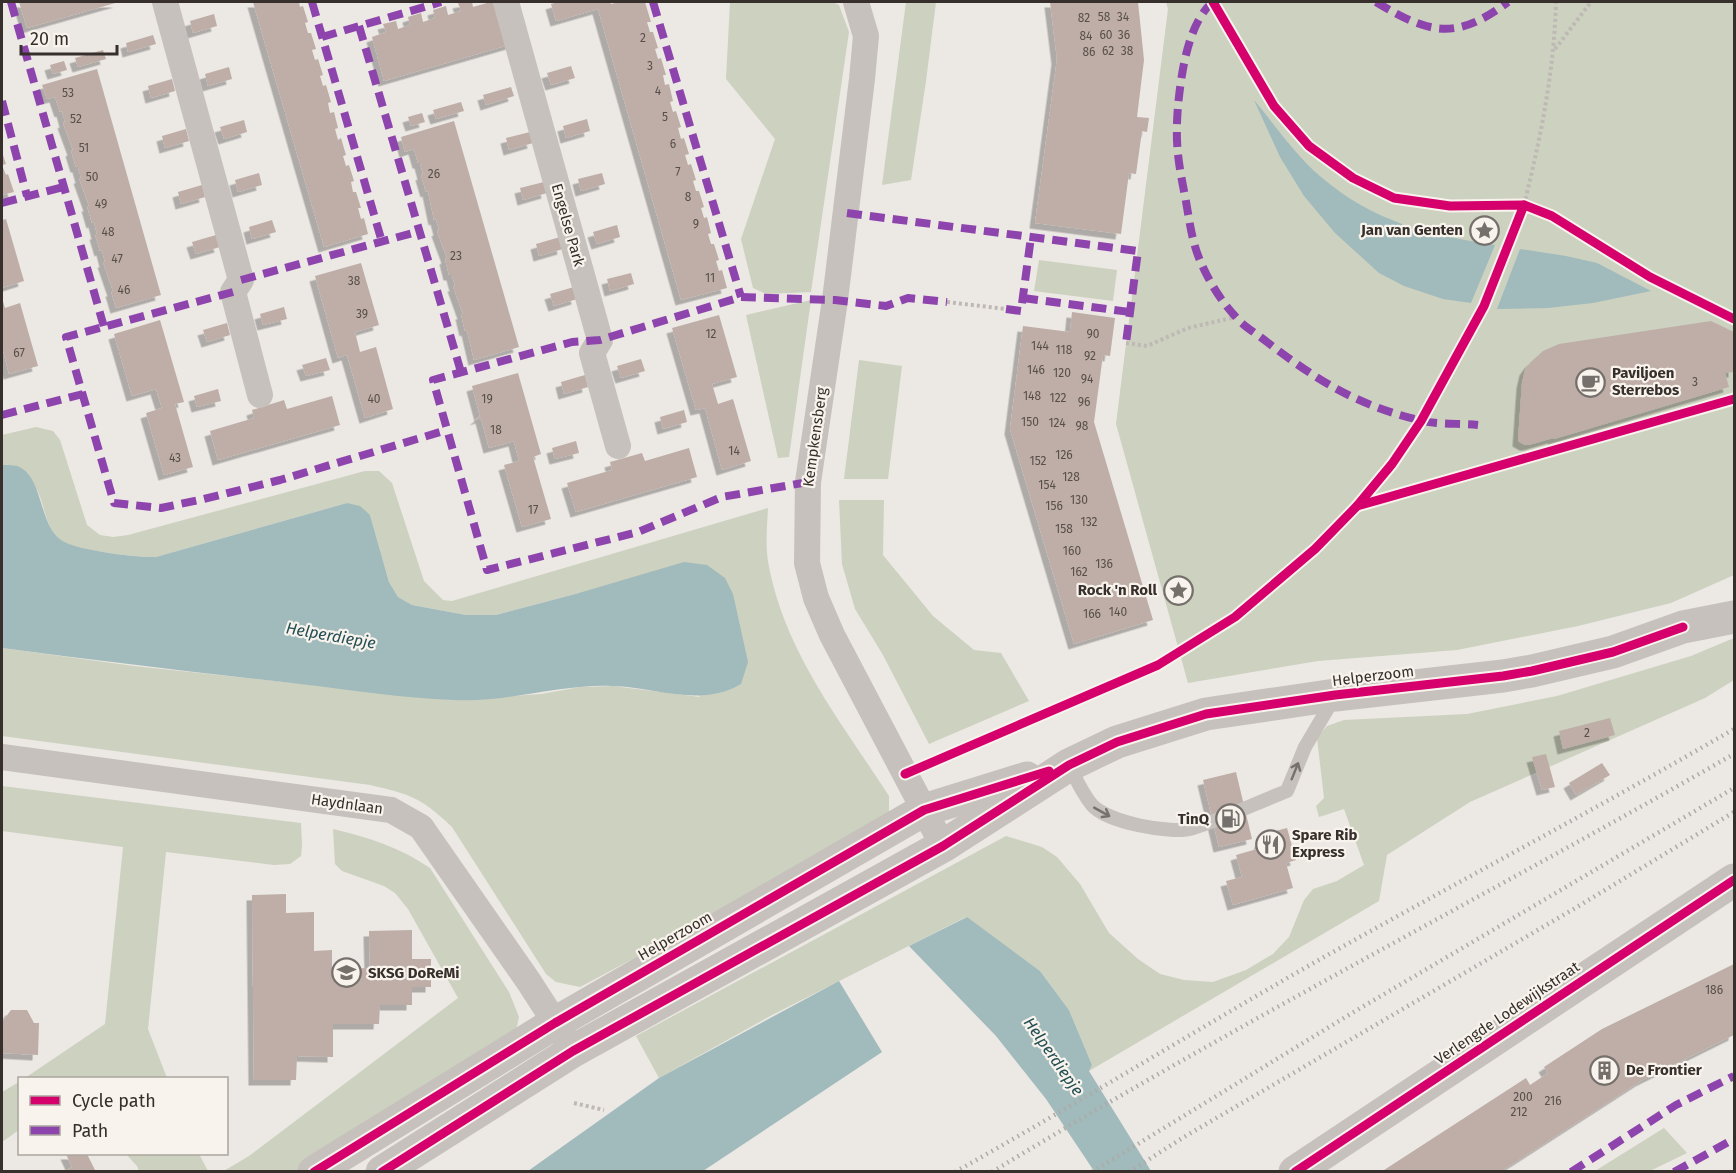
<svg xmlns="http://www.w3.org/2000/svg" width="1736" height="1173" viewBox="0 0 1736 1173" font-family="'Fira Sans',sans-serif">
  <style>
    .green { fill: #cdd1bf }
    .water { fill: #a1babc }
    .building { fill: #beaea7; filter: url(#shadow) }
    .lines { fill: none; stroke-linecap: round; stroke-linejoin: round }
    .path { stroke: #beb9b5; stroke-width: 4; stroke-dasharray: 3 3; stroke-linecap: butt }
    .service { stroke: #c6c1bc; stroke-width: 14 }
    .minor { stroke: #c6c1bc; stroke-width: 26 }
    .tertiary { stroke: #c6c1bc; stroke-width: 33 }
    .rail { stroke: #adaaa7; stroke-width: 4.5; stroke-dasharray: 1.5 4.5; stroke-linecap: butt }
    .quiet { stroke: #8e44ad; stroke-width: 8; stroke-dasharray: 15 8; stroke-linecap: butt }
    .cycleway-casing { stroke: #f8f3ec; stroke-width: 13 }
    .cycleway { stroke: #d6006c; stroke-width: 9 }
    .oneway { stroke: #77716c }
    .labels { text-anchor: middle; stroke-width: 4.5; stroke-linejoin: round; paint-order: stroke }
    .number-label { font-size: 12px; fill: #584f4a }
    .street-label { font-size: 15px; fill: #362f2b; stroke: #f8f3ec }
    .poi-label { font-size: 15px; font-weight: bold; fill: #362f2b; stroke: #f8f3ec; text-anchor: start }
    .water-label { font-size: 16px; font-style: italic; fill: #244f54; stroke: #f8f3ec }
  </style>
  <defs>
    <filter id="shadow"><feDropShadow dx="-5.5" dy="5.5" stdDeviation="0" flood-color="#0004"/></filter>
  </defs>
  <rect width="100%" height="100%" fill="#ece8e4"/>
  <g class="green">
    <polygon points="730,2 833,2 839,5 849,32 811,292 766,294 753,288 741,239 775,139 726,79"/>
    <polygon points="906,2 936,2 926,81 911,180 882,185"/>
    <polygon points="1166,2 1734,2 1734,575 1671,603 1578,626 1457,650 1318,661 1188,683 1116,424 1168,9"/>
    <polygon points="1039,260 1117,270 1113,301 1034,291"/>
    <polygon points="811,300 789,457 778,458 746,315"/>
    <polygon points="859,360 902,366 888,479 844,479"/>
    <path d="M36 427 53 431 60 440 87 525 100 535 113 537 128 535 365 471H379L392 483 424 581 443 600 452 601 768 508C767 527 765 549 769 567 786 654 842 723 889 796V814L877 829 580 987 556 982 546 974 452 827C422 798 410 794 370 785L2 736V648L134 666 456 700 541 694 580 687 613 686 700 697 579 593 496 615H466L412 605 398 597 389 582 370 515 347 503 156 557C138 558 73 550 60 540 43 526 45 498 34 486 27 477 13 471 3 465L2 466V435Z"/>
    <polygon points="839,500 884,500 883,555 933,616 974,650 1001,653 1029,701 929,744 883,655 855,609 842,564"/>
    <polygon points="1734,638 1734,680 1705,698 1470,802 1387,855 1379,901 1089,1071 1092,1065 1069,1010 1040,971 966,917 772,1015 659,1078 636,1036 1006,836 1042,847 1057,857 1080,884 1109,933 1138,959 1160,974 1184,980 1213,982 1246,970 1273,954 1289,937 1304,900 1313,889 1337,881 1364,865 1344,809 1319,817 1316,806 1324,798 1317,738 1327,726 1344,720 1467,714 1557,696 1691,656"/>
    <polygon points="2,786 301,823 302,845 301,856 290,864 274,865 166,852 148,1029 167,1078 25,1078 105,1024 123,847 2,831"/>
    <path d="M333 829C368 837 401 848 430 868L509 992 519 1017 515 1035 318 1171 222 1172 249 1156 458 998 408 909 395 893 384 886 342 871 335 864Z"/>
    <polygon points="19,1082 19,1130 2,1142 2,1092"/>
    <polygon points="1664,1128 1687,1153 1650,1171 1595,1171"/>
    <polygon points="126,1154 199,1154 208,1171 139,1171 137,1166"/>
  </g>
  <g class="water">
    <path d="M1254 100C1275 125 1295 155 1321 177 1374 222 1428 235 1495 245L1471 303 1443 299 1404 286 1379 273 1335 233 1304 196 1280 157Z"/>
    <polygon points="1520,249 1566,256 1597,263 1651,291 1593,303 1548,308 1497,309"/>
    <path d="M3 465C7 465 13 465 17 466 44 476 38 524 61 540 74 550 138 558 156 557L347 503 360 506 370 515 389 582 398 597 412 605 466 615H496L579 593 684 562 707 565 725 578 733 594 748 662 741 684C700 708 656 687 612 686 559 684 507 703 454 700 402 698 351 690 300 684 200 673 101 661 2 648V466Z"/>
    <polygon points="967,917 1040,971 1069,1010 1092,1065 1089,1071 1151,1171 1094,1171 1046,1099 996,1036 909,946"/>
    <polygon points="839,981 882,1052 703,1171 528,1171 659,1078"/>
  </g>
  <g class="building">
    <polygon points="19,2 119,2 27,28"/>
    <polygon points="253,2 299,2 300,7 303,6 308,22 305,23 308,33 311,33 316,49 312,50 315,60 318,59 323,75 320,76 323,86 326,85 331,102 328,103 330,113 334,112 338,128 335,129 338,140 341,138 346,155 343,156 346,166 349,165 354,181 351,182 353,192 356,192 361,208 358,208 361,219 364,218 368,234 324,247"/>
    <polygon points="463,2 472,2 473,7 487,3 486,2 500,2 512,44 384,81 372,37 386,32 383,24 396,21 398,29 410,25 408,17 421,13 423,22 435,18 433,10 446,6 448,15 461,11 458,3"/>
    <polygon points="558,2 610,2 611,4 620,2 645,2 651,22 647,22 650,32 653,32 658,48 655,49 658,59 661,58 666,75 663,75 665,85 669,84 673,101 670,102 673,112 676,111 681,127 678,128 681,139 684,138 689,154 685,155 688,165 691,164 696,180 693,181 696,191 699,191 704,207 701,208 704,218 707,217 711,233 708,234 711,244 714,244 719,260 716,261 719,271 722,270 727,288 681,300 598,9 556,21 551,4"/>
    <polygon points="1050,2 1138,2 1144,60 1137,117 1149,118 1147,132 1142,131 1136,174 1129,173 1121,234 1035,223 1057,59"/>
    <polygon points="214,14 217,26 193,33 190,21"/>
    <polygon points="153,35 156,44 128,52 126,43"/>
    <polygon points="103,50 106,59 78,67 75,58"/>
    <polygon points="64,61 67,70 53,74 50,65"/>
    <polygon points="571,66 575,78 551,85 547,73"/>
    <polygon points="229,67 232,79 208,86 205,74"/>
    <polygon points="97,69 161,295 116,308 111,291 113,291 103,262 105,262 102,250 100,251 95,234 97,234 94,222 92,223 87,206 89,206 79,178 81,178 78,167 76,167 71,151 73,150 63,123 65,122 62,111 60,112 55,97 47,99 42,85"/>
    <polygon points="172,79 175,91 151,98 148,86"/>
    <polygon points="511,87 514,96 486,105 483,95"/>
    <polygon points="461,102 464,111 436,119 433,110"/>
    <polygon points="422,113 425,122 411,126 408,117"/>
    <polygon points="587,119 590,131 566,138 563,126"/>
    <polygon points="244,120 247,132 224,139 220,127"/>
    <polygon points="454,121 519,347 474,360 467,330 465,331 461,314 463,314 453,286 455,286 452,275 449,275 445,259 447,258 437,231 439,230 436,219 434,220 428,191 426,192 421,175 423,174 420,163 418,163 414,149 405,152 401,137"/>
    <polygon points="186,129 189,141 165,148 162,136"/>
    <polygon points="530,132 533,143 509,150 506,138"/>
    <polygon points="2,152 6,164 2,165 6,175 8,174 14,192 2,195"/>
    <polygon points="259,173 262,185 238,192 235,180"/>
    <polygon points="602,173 605,184 581,191 578,179"/>
    <polygon points="544,182 547,193 523,200 520,188"/>
    <polygon points="202,185 205,197 181,204 178,192"/>
    <polygon points="6,219 24,281 2,288 2,220"/>
    <polygon points="272,220 276,232 252,239 249,227"/>
    <polygon points="617,225 620,237 597,244 593,232"/>
    <polygon points="216,235 220,247 196,254 192,242"/>
    <polygon points="560,237 563,249 539,256 536,244"/>
    <polygon points="361,263 379,325 355,332 360,352 376,347 393,409 365,418 347,355 338,358 315,276"/>
    <polygon points="631,273 634,284 610,291 607,279"/>
    <polygon points="574,287 577,299 554,306 550,294"/>
    <polygon points="2,298 5,308 20,303 38,366 9,374 2,346"/>
    <polygon points="284,307 287,319 263,325 260,314"/>
    <polygon points="1072,312 1115,318 1110,356 1103,355 1094,422 1153,620 1074,644 1010,429 1023,326 1070,332"/>
    <polygon points="719,315 737,377 712,384 718,404 733,399 751,461 722,470 705,408 696,410 672,328"/>
    <polygon points="160,320 184,402 175,404 193,467 164,475 146,413 162,408 156,389 132,396 114,334"/>
    <polygon points="1711,321 1734,332 1734,372 1725,373 1729,387 1554,439 1553,438 1529,445 1525,445 1518,441 1522,383 1525,370 1530,363 1543,351 1559,344"/>
    <polygon points="227,323 230,335 207,342 203,330"/>
    <polygon points="326,358 330,370 306,376 302,365"/>
    <polygon points="641,359 645,371 621,378 617,366"/>
    <polygon points="518,373 541,454 533,457 551,519 522,527 504,465 519,461 514,441 489,448 481,418 475,420 480,416 472,386"/>
    <polygon points="585,375 588,387 564,394 561,382"/>
    <polygon points="218,389 221,401 197,407 194,396"/>
    <polygon points="332,396 340,425 218,460 210,431 254,418 252,410 284,400 287,409"/>
    <polygon points="684,410 687,422 663,429 660,417"/>
    <polygon points="576,441 579,453 555,459 552,448"/>
    <polygon points="689,448 697,477 576,512 567,483 612,470 610,462 642,453 645,461"/>
    <polygon points="1610,718 1615,735 1563,749 1559,731"/>
    <polygon points="1546,754 1555,787 1542,790 1532,757"/>
    <polygon points="1602,763 1610,775 1576,795 1569,783"/>
    <polygon points="1236,772 1252,839 1219,847 1203,780"/>
    <polygon points="1287,828 1296,860 1286,863 1293,888 1233,905 1226,881 1242,877 1236,855 1257,849 1264,834"/>
    <polygon points="286,894 286,913 314,912 314,951 332,950 332,969 370,968 369,931 412,930 412,959 431,959 431,987 412,987 412,1005 380,1005 379,1024 333,1024 333,1057 297,1056 296,1080 254,1080 252,895"/>
    <polygon points="1734,964 1734,1035 1641,1081 1500,1172 1381,1172 1526,1078 1530,1085 1548,1073 1544,1067 1602,1029"/>
    <polygon points="11,1010 27,1010 34,1023 39,1023 38,1055 2,1053 2,1022"/>
    <polygon points="66,1154 87,1154 96,1172 64,1172 72,1167"/>
  </g>
  <g class="lines">
    <g class="path">
      <polyline points="1555,49 1591,2"/>
      <path d="M1524 205C1541 136 1554 72 1556 2"/>
      <polyline points="947,302 1006,309"/>
      <polyline points="1126,343 1147,346 1188,328 1236,317"/>
      <polyline points="574,1103 604,1110"/>
    </g>
    <path class="service" d="M1069 765C1076 779 1082 793 1092 805 1107 822 1171 835 1193 828 1224 819 1256 803 1287 791L1305 747 1334 698"/>
    <g class="minor">
      <polyline points="165,2 241,280 233,292 260,395"/>
      <polyline points="506,2 600,340 592,353 618,446"/>
      <polyline points="856,2 866,36 862,79 835,300 808,482 807,563 816,598 832,635 943,846"/>
      <polyline points="2,757 391,810 421,827 529,982 565,1038"/>
    </g>
    <g class="tertiary">
      <polyline points="314,1172 555,1023 924,810 1027,778"/>
      <polyline points="382,1172 573,1051 943,846 1069,765 1117,742 1206,714 1335,695 1503,676 1532,671 1613,652 1683,627 1734,617"/>
      <polyline points="1295,1172 1734,880"/>
    </g>
    <g class="rail">
      <path d="M955 1172C1091 1096 1223 1013 1358 938 1484 868 1610 801 1734 729"/>
      <path d="M992 1172C1235 1024 1488 895 1734 754"/>
      <polyline points="1092,1172 1352,1013 1734,788"/>
      <polyline points="1129,1172 1184,1137 1572,910 1734,812"/>
    </g>
    <g class="quiet">
      <polyline points="11,2 104,327"/>
      <polyline points="312,2 382,242"/>
      <polyline points="653,2 741,297"/>
      <path d="M1213 2C1188 22 1181 75 1178 106 1175 143 1178 161 1185 196 1189 217 1191 238 1199 258 1207 278 1220 300 1235 316 1243 326 1257 334 1267 342 1315 379 1358 406 1419 420 1437 425 1459 423 1478 425"/>
      <path d="M1376 2C1429 34 1456 41 1508 2"/>
      <polyline points="359,26 461,372"/>
      <polyline points="322,37 441,2"/>
      <polyline points="2,101 27,196"/>
      <polyline points="2,203 63,187"/>
      <polyline points="847,213 1138,251 1126,343"/>
      <polyline points="241,280 420,231"/>
      <polyline points="233,292 66,337 114,503 161,508 204,499 280,480 447,430"/>
      <polyline points="1023,298 1130,312"/>
      <polyline points="1006,309 1021,311 1031,237"/>
      <polyline points="2,415 83,394"/>
      <polyline points="808,482 722,497 638,532 487,570 433,380 572,342 600,340 741,297 835,300 886,306 908,298 947,302"/>
      <polyline points="1571,1172 1676,1105 1734,1076"/>
      <polyline points="1674,1172 1734,1139"/>
    </g>
    <defs>
      <g id="cycleway">
        <polyline points="1524,205 1552,216 1650,277 1734,319"/>
        <polyline points="1357,506 1734,399"/>
        <polyline points="905,774 1158,665 1235,617 1315,549 1357,506 1392,464 1421,421 1484,306 1524,205 1450,206 1394,198 1353,178 1309,146 1274,106 1213,2"/>
        <polyline points="314,1172 555,1023 924,810 1049,771"/>
        <polyline points="382,1172 573,1051 943,846 1069,765 1117,742 1206,714 1335,695 1503,676 1532,671 1613,652 1683,627"/>
        <polyline points="1295,1172 1734,880"/>
      </g>
    </defs>
    <use href="#cycleway" class="cycleway-casing"/>
    <use href="#cycleway" class="cycleway"/>
  </g>
  <defs><path id="oneway-shaft" d="M-6 0H5M1.5-3L5.5 0L1.5 3" fill="none" stroke-width="1.6" stroke-linecap="round" stroke-linejoin="round" transform="scale(1.5)"/></defs>
  <g class="oneway">
    <use href="#oneway-shaft" transform="translate(1295 771) rotate(-68)"/>
    <use href="#oneway-shaft" transform="translate(1102 812) rotate(29)"/>
  </g>
  <defs>
    <symbol id="sight-ring" viewBox="-11 -11 22 22"><circle r="9.5" fill="#f8f3ec" stroke="#76706c" stroke-width="1.5"/><path d="M0-6L1.8-2.2L6-1.7L2.9 1.2L3.7 5.4L0 3.3L-3.7 5.4L-2.9 1.2L-6-1.7L-1.8-2.2Z" fill="#76706c"/></symbol>
    <symbol id="cafe-ring" viewBox="-11 -11 22 22"><circle r="9.5" fill="#f8f3ec" stroke="#76706c" stroke-width="1.5"/><path d="M-5.5-4.5H6V0H3Q3 3.5 0 3.5H-2.5Q-5.5 3.5-5.5 0ZM3-3.2v2h1.7v-2ZM-6 4.5H4V6H-6Z" fill="#76706c"/></symbol>
    <symbol id="fuel-ring" viewBox="-11 -11 22 22"><circle r="9.5" fill="#f8f3ec" stroke="#76706c" stroke-width="1.5"/><path d="M-5.5-6h7V0h2V4h1.3V-2.5L3-4.5l.8-.8L6-3V5H2.5V1h-1V6h-7ZM-4.2-4.7v3.2H.2V-4.7Z" fill="#76706c"/></symbol>
    <symbol id="restaurant-ring" viewBox="-11 -11 22 22"><circle r="9.5" fill="#f8f3ec" stroke="#76706c" stroke-width="1.5"/><path d="M-5-6h1v4h1v-4h1v4h1v-4h1v5L-1.5 .5V6h-2V.5L-5-1ZM5-6V6H3V1.5H1.5Q1.5-4 5-6Z" fill="#76706c"/></symbol>
    <symbol id="school-ring" viewBox="-11 -11 22 22"><circle r="9.5" fill="#f8f3ec" stroke="#76706c" stroke-width="1.5"/><path d="M0-5L7-2L0 1L-7-2ZM-4 1L0 2.5L4 1V4Q0 6-4 4Z" fill="#76706c"/></symbol>
    <symbol id="building-ring" viewBox="-11 -11 22 22"><circle r="9.5" fill="#f8f3ec" stroke="#76706c" stroke-width="1.5"/><path d="M-4-6H4V6H1V3H-1V6H-4ZM-2.5-4.3h1.7v1.8h-1.7ZM.8-4.3h1.7v1.8H.8ZM-2.5-1h1.7V.8h-1.7ZM.8-1h1.7V.8H.8Z" fill="#76706c"/></symbol>
  </defs>
  <g fill-rule="evenodd">
    <use href="#sight-ring" x="1468" y="214" width="33" height="33"/>
    <use href="#cafe-ring" x="1574" y="366" width="33" height="33"/>
    <use href="#sight-ring" x="1162" y="574" width="33" height="33"/>
    <use href="#fuel-ring" x="1214" y="802" width="33" height="33"/>
    <use href="#restaurant-ring" x="1254" y="828" width="33" height="33"/>
    <use href="#school-ring" x="330" y="956" width="33" height="33"/>
    <use href="#building-ring" x="1588" y="1054" width="33" height="33"/>
  </g>
  <g class="labels">
    <g class="number-label">
      <text x="1104" y="21">58</text>
      <text x="1123" y="21">34</text>
      <text x="1084" y="22">82</text>
      <text x="1106" y="39">60</text>
      <text x="1124" y="39">36</text>
      <text x="1086" y="40">84</text>
      <text x="643" y="42">2</text>
      <text x="1108" y="55">62</text>
      <text x="1127" y="55">38</text>
      <text x="1089" y="56">86</text>
      <text x="650" y="70">3</text>
      <text x="658" y="95">4</text>
      <text x="68" y="97">53</text>
      <text x="665" y="121">5</text>
      <text x="76" y="123">52</text>
      <text x="673" y="148">6</text>
      <text x="84" y="152">51</text>
      <text x="678" y="176">7</text>
      <text x="434" y="178">26</text>
      <text x="92" y="181">50</text>
      <text x="688" y="201">8</text>
      <text x="101" y="208">49</text>
      <text x="696" y="228">9</text>
      <text x="108" y="236">48</text>
      <text x="456" y="260">23</text>
      <text x="117" y="263">47</text>
      <text x="710" y="282">11</text>
      <text x="354" y="285">38</text>
      <text x="124" y="294">46</text>
      <text x="362" y="318">39</text>
      <text x="711" y="338">12</text>
      <text x="1093" y="338">90</text>
      <text x="1040" y="350">144</text>
      <text x="1064" y="354">118</text>
      <text x="19" y="357">67</text>
      <text x="1090" y="360">92</text>
      <text x="1036" y="374">146</text>
      <text x="1062" y="377">120</text>
      <text x="1087" y="383">94</text>
      <text x="1695" y="386">3</text>
      <text x="1032" y="400">148</text>
      <text x="1058" y="402">122</text>
      <text x="374" y="403">40</text>
      <text x="487" y="403">19</text>
      <text x="1084" y="406">96</text>
      <text x="1030" y="426">150</text>
      <text x="1057" y="427">124</text>
      <text x="1082" y="430">98</text>
      <text x="496" y="434">18</text>
      <text x="734" y="455">14</text>
      <text x="1064" y="459">126</text>
      <text x="175" y="462">43</text>
      <text x="1038" y="465">152</text>
      <text x="1071" y="481">128</text>
      <text x="1047" y="489">154</text>
      <text x="1079" y="504">130</text>
      <text x="1054" y="510">156</text>
      <text x="533" y="514">17</text>
      <text x="1089" y="526">132</text>
      <text x="1064" y="533">158</text>
      <text x="1072" y="555">160</text>
      <text x="1104" y="568">136</text>
      <text x="1079" y="576">162</text>
      <text x="1118" y="616">140</text>
      <text x="1092" y="618">166</text>
      <text x="1587" y="737">2</text>
      <text x="1714" y="994">186</text>
      <text x="1523" y="1101">200</text>
      <text x="1553" y="1105">216</text>
      <text x="1519" y="1116">212</text>
    </g>
    <g class="street-label">
      <text transform="translate(568 225) rotate(74)" y="5">Engelse Park</text>
      <text transform="translate(815 437) rotate(-82)" y="5">Kempkensberg</text>
      <text transform="translate(1373 676) rotate(-7)" y="5">Helperzoom</text>
      <text transform="translate(347 804) rotate(8)" y="5">Haydnlaan</text>
      <text transform="translate(675 936) rotate(-30)" y="5">Helperzoom</text>
      <text transform="translate(1507 1013) rotate(-34)" y="5">Verlengde Lodewijkstraat</text>
    </g>
    <g class="poi-label">
      <text x="1463" y="235" text-anchor="end">Jan van Genten</text>
      <text x="1612" y="378">Paviljoen<tspan x="1612" dy="17">Sterrebos</tspan></text>
      <text x="1157" y="595" text-anchor="end">Rock 'n Roll</text>
      <text x="1209" y="824" text-anchor="end">TinQ</text>
      <text x="1292" y="840">Spare Rib<tspan x="1292" dy="17">Express</tspan></text>
      <text x="368" y="978">SKSG DoReMi</text>
      <text x="1626" y="1075">De Frontier</text>
    </g>
    <g class="water-label">
      <text transform="translate(331 635) rotate(10)" y="6">Helperdiepje</text>
      <text transform="translate(1054 1056) rotate(55)" y="6">Helperdiepje</text>
    </g>
  </g>
  <rect width="1736" height="1173" fill="none" stroke="#362f2b" stroke-width="6"/>
  <rect x="18" y="1077" width="210" height="78" fill="#f8f3ec" stroke="#aaa59f" stroke-width="1.5"/>
  <rect x="30" y="1096" width="30" height="9" fill="#d6006c" stroke="#aaa59f" stroke-width="1.5"/>
  <text x="72" y="1107" font-size="18" fill="#362f2b">Cycle path</text>
  <rect x="30" y="1126" width="30" height="9" fill="#8e44ad" stroke="#aaa59f" stroke-width="1.5"/>
  <text x="72" y="1137" font-size="18" fill="#362f2b">Path</text>
  <path d="M21 45v9h96v-9" fill="none" stroke="#362f2b" stroke-width="3"/>
  <text x="30" y="45" font-size="18" fill="#362f2b" stroke="#f8f3ec" stroke-width="4.5" paint-order="stroke">20 m</text>
</svg>
